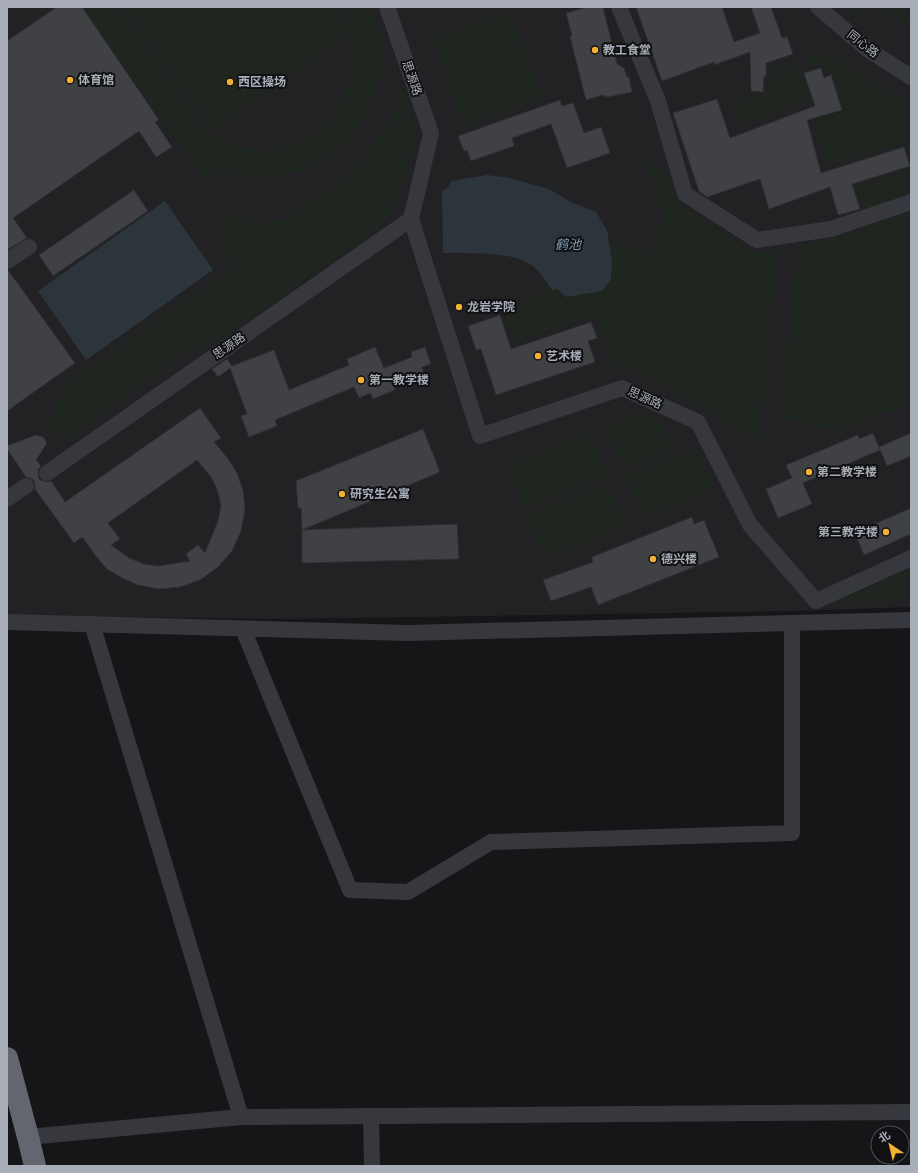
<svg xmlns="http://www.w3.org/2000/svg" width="918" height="1173" viewBox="0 0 918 1173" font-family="Karla,'Noto Sans SC',sans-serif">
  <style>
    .built { fill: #222225 }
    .green { fill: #1e261f }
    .water { fill: #2c353c }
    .building { fill: #404145; stroke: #303034; fill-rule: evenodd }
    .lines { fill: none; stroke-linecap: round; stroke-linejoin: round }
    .street { stroke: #37383d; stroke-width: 16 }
    .highway { stroke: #63666e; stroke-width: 22 }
    .poi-dot { fill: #f2b134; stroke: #111113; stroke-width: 1.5 }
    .labels { text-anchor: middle; stroke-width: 4; stroke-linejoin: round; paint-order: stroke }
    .street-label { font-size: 12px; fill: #a8adb8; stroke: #111113 }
    .poi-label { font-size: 12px; font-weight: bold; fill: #a8adb8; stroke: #111113; text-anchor: start }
    .water-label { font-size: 13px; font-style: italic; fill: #7f9bb3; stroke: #111113 }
  </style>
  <rect width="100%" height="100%" fill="#161618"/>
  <polygon class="built" points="7,7 911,7 911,607 796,611 285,619 7,616"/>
  <g class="green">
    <path d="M83 7H119L206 132C218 139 241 149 254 150 272 151 304 141 318 131 335 118 353 79 354 58 354 49 353 36 350 28 347 20 341 13 337 7H369L374 15 382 43V63L378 83 368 111 351 137 330 155 305 170 276 177 250 176 221 168 203 179Z"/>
    <polygon points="126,7 331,7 350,34 212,130"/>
    <polygon points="847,7 863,7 856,15"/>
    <polygon points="880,7 911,7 911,28"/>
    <polygon points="511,11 542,98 464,126 433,39"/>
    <path d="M830 53C855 74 882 91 911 106V159L906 143 828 165 806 101 795 103 765 117 742 125 734 102 769 92 775 64 800 68 817 120 845 110 833 71 825 73 822 64 810 68 807 57 817 54Z"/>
    <polygon points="402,85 416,135 399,195 382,226 199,353 194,346 64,440 48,429 56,408 60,389 233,266 219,246 228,213 257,223 287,218 340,181 366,154 389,124"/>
    <polygon points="644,160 656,165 668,176 676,202 753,253 778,248 759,441 624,363 613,367 597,314 513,342 504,312 544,291 562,215 648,254 664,217"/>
    <polygon points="911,170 911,193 883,202 864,211 857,187"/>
    <polygon points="911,212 911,406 873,416 831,430 782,417 797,244 839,237"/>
    <path d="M644 412C663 421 664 431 672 449L623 469 606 427Z"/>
    <polygon points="590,433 607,476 524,508 507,465"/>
    <polygon points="694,448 715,489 643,517 625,476"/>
    <polygon points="608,483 625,526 542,558 526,515"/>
    <polygon points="911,567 911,600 833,603"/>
  </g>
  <g class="water">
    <path d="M487 175 510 178 549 189 571 202 596 212 607 230 612 261 611 279 602 291 566 297 557 289 552 290C547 283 542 274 535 268 517 250 467 254 443 253L442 191 449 187 451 181Z"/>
    <polygon points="165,201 213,270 86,360 38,291"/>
  </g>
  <g class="building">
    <polygon points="57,7 82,7 159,120 155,122 172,147 156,157 139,131 13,218 27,238 7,250 7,41"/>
    <polygon points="588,7 603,7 617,64 624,68 627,77 629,77 632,92 607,97 603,95 586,100 570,37 572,36 566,13"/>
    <polygon points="636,7 722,7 734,42 760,33 751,7 771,7 782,38 787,37 793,54 766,63 766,76 764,76 763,92 751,91 750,52 714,65 714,62 662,81"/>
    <polygon points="821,68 824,78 831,75 842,110 807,120 821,173 904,147 910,166 852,184 860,209 838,215 830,187 769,209 760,179 707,197 699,191 673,113 717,99 730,138 815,106 804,73"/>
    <polygon points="560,100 562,106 573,103 584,133 601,127 610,153 567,168 551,124 512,138 514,146 471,161 467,150 464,151 458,136"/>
    <polygon points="134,190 148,211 53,276 39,255"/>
    <polygon points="7,270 8,270 75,363 7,411"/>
    <polygon points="500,315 511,349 591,322 597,338 588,341 595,362 496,395 481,349 476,350 468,326"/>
    <polygon points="375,347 384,368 412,357 411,352 425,347 431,364 422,367 424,374 394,386 395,390 373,399 370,393 359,398 354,387 275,420 277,426 249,437 241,416 247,414 230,368 218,377 212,369 227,359 232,366 274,350 289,390 349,365 347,359"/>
    <path d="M200 408 221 438 214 442 229 460 237 473 243 490 245 510 241 531 232 551 218 567 200 580 180 587 159 589 138 585 122 578 107 569 96 556 82 537 74 543 35 489V485L34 480 30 478 26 477 7 449V446L36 435 43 437 47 443 36 460 41 466 38 469V474L39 479 43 481 47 482 51 481 65 502ZM197 460 211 477 217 489 221 505 218 521 205 553 198 545 186 554 190 561 158 566 144 564 129 558 111 545 120 539 108 523Z"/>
    <polygon points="423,429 440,472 302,530 301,508 298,508 296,481"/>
    <polygon points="873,433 880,450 803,483 812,504 778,518 766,489 792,478 786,465 858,435 859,439"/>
    <polygon points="911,433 911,456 887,466 879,447"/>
    <polygon points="911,508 911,534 864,555 856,536 863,534 861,530"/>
    <polygon points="692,517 694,524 704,520 719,557 598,605 591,587 551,601 543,580 593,562 592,557"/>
    <polygon points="457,524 459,559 302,563 302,530"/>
  </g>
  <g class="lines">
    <g class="street">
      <polyline points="619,7 658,101 685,194 757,240 831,229 911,202"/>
      <polyline points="818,7 867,49 911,77"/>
      <polyline points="411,219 480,436 622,388 698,422 750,525 816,601 911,558"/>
      <polyline points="7,261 29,247"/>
      <polyline points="47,473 411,219 431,133 387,7"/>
      <polyline points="7,499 26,486"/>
      <polyline points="7,622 408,633 911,620"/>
      <polyline points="92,624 241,1117"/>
      <polyline points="243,629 350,890 408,892 491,842 792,833 792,623"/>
      <polyline points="371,1116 372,1166"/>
      <polyline points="28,1137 241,1117 911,1112"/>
    </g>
    <polyline class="highway" points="7,1058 28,1137 35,1166"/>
  </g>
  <g class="poi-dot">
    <circle cx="595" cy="50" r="4"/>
    <circle cx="70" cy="80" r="4"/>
    <circle cx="230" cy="82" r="4"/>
    <circle cx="459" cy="307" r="4"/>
    <circle cx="538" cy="356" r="4"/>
    <circle cx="361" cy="380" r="4"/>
    <circle cx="809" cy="472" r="4"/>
    <circle cx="342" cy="494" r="4"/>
    <circle cx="886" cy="532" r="4"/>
    <circle cx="653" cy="559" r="4"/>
  </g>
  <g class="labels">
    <g class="street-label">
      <text transform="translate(863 44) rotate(38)" y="4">同心路</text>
      <text transform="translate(412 78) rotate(71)" y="4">思源路</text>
      <text transform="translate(229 346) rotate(-35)" y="4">思源路</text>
      <text transform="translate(645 398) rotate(24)" y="4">思源路</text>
    </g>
    <g class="poi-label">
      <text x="603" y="54">教工食堂</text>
      <text x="78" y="84">体育馆</text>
      <text x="238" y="86">西区操场</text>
      <text x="467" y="311">龙岩学院</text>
      <text x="546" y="360">艺术楼</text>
      <text x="369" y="384">第一教学楼</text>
      <text x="817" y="476">第二教学楼</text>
      <text x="350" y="498">研究生公寓</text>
      <text x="878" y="536" text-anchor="end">第三教学楼</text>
      <text x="661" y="563">德兴楼</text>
    </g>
    <g class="water-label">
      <text x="568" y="249">鹤池</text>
    </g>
  </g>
  <rect width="918" height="1173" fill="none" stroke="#a8adb8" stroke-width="16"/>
  <g transform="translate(890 1145) rotate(325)"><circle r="19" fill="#111113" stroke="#4d4f55"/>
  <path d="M0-3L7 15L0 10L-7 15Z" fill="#f2b134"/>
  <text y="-6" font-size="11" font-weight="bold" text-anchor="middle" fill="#a8adb8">北</text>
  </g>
</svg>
